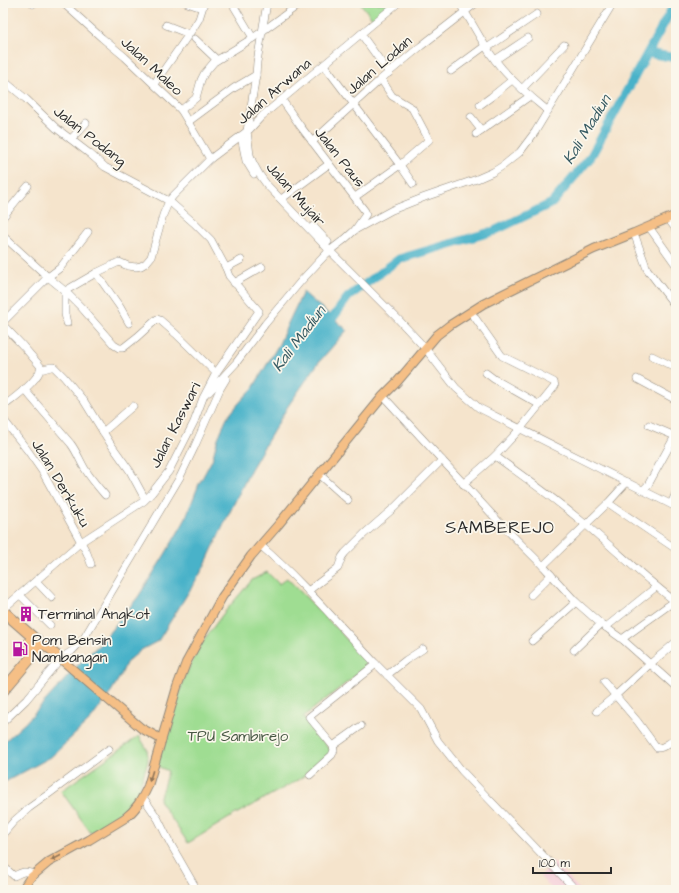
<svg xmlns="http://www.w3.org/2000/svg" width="679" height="893" viewBox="0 0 679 893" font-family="'Architects Daughter',sans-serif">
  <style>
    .built { fill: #f5cfd9 }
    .green { fill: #9fdd92; stroke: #65845e }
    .water { fill: #4ab2c9; stroke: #3a6e7a }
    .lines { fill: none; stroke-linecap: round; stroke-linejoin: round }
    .river { stroke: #4ab2c9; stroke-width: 9 }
    .minor-casing { stroke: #90887c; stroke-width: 8 }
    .major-casing { stroke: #90887c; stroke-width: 10 }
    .highway-casing { stroke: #90887c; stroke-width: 12 }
    .minor { stroke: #fff; stroke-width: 7 }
    .major { stroke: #f5bf86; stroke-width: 8 }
    .highway { stroke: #f5bf86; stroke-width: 10 }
    .oneway { fill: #907558 }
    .labels { text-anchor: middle; stroke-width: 3.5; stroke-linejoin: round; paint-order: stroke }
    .street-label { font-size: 15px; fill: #2b2b2b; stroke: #fbf7ec }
    .poi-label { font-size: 15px; fill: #2b2b2b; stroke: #fbf7ec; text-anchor: start }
    .park-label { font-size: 15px; fill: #485845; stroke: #fbf7ec }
    .water-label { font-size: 16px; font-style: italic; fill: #365a62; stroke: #fbf7ec }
    .quarter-label { font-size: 17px; letter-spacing: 1px; fill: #2b2b2b; stroke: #fbf7ec }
  </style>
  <rect width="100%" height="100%" fill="#fbf7ec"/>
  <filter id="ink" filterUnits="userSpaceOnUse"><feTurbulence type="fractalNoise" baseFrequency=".025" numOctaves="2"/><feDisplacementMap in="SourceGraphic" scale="8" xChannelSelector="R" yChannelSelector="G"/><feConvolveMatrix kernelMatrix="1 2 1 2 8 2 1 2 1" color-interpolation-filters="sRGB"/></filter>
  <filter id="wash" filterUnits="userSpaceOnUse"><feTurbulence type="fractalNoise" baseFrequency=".012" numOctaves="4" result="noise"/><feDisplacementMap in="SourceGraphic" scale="16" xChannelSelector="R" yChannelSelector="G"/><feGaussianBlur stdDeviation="0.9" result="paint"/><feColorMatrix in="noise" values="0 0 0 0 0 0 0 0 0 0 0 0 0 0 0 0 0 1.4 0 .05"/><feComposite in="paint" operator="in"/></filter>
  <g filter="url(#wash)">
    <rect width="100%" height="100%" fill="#f5e4cc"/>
    <polygon class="built" points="553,861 580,890 553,890 540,877"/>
    <g class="green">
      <polygon points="360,3 392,3 373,19"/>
      <polygon points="267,572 279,584 287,578 342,634 369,665 303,717 332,752 300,779 234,815 188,843 159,800 168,771 157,766 184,678 200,645 223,614 252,580"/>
      <polygon points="139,736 147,749 148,761 140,785 138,796 129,807 91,833 61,791"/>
    </g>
    <polygon class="water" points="303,292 347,330 319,362 288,406 251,469 224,524 203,569 158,641 141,650 126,663 121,675 109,695 91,719 51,757 3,783 3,743 25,723 81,662 100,644 138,597 164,556 184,522 199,484 212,460 218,438 227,418 239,403 253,388 279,344 289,321"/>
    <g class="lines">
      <g class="river">
        <polyline points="648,53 676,58"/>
        <polyline points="327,326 348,297 399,259 494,231 552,203 590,158 675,3"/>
      </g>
    </g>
  </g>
  <g filter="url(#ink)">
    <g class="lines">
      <defs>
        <g id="minor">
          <polyline points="63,3 102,38 125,57 181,110 210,159"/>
          <polyline points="187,3 202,8"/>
          <polyline points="232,3 253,38"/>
          <polyline points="267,3 257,62 256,75 247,131 250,155 253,163 259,174 267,185 330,251 398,319 425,348 456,388 479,408 676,507"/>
          <path d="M459 3C472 21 481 42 495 60 510 80 529 95 548 111"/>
          <polyline points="33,4 34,3"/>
          <polyline points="166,25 189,34"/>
          <polyline points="361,34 389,73"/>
          <polyline points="195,39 216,59"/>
          <polyline points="487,48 537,14"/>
          <polyline points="495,60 528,38"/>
          <polyline points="324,65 400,165 355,197"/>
          <polyline points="451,71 485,46"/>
          <polyline points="381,79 392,96 412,108 429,140 400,165 413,184"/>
          <polyline points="3,80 26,99 56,128 90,154 105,167 169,201 194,223 211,240 226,268 229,276 259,311 216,373 203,398 194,422 169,471 151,494 144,501 81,542 3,609"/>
          <polyline points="154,84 194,27 199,19 204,3"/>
          <polyline points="522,89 564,45"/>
          <polyline points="282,100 301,127 365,211 366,214 355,230"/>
          <polyline points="480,105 491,97 512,80"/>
          <polyline points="181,110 196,98 201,80 204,74 214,62 253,38 301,3"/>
          <polyline points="675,114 676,115"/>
          <polyline points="471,117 481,130"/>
          <polyline points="188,122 234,88 256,75"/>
          <polyline points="476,134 530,96"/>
          <polyline points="241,136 246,161 254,174"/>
          <polyline points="71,139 86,123"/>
          <polyline points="312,142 381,79 421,46 476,3"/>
          <polyline points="284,197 329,164"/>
          <polyline points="3,217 28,186"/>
          <polyline points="668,219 676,229"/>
          <polyline points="313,226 328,242"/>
          <polyline points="649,227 676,265"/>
          <polyline points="634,233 647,269 676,307"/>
          <polyline points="3,236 48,277 65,291 81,307 114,345 119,348 123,348 137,337 157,319 160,320 176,334 216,373"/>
          <polyline points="226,268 241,260"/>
          <polyline points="96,273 120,307 129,323"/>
          <polyline points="234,283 262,267"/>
          <polyline points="65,291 96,273 119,262 128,266 136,267 141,266 146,263 151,257 163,215 169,201 173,196 210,159 250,129 262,116 398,3"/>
          <polyline points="65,291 65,314 67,323"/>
          <polyline points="3,322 48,277 60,268 88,232"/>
          <path d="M3 325 23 346 41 367C39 381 13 398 3 407"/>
          <polyline points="652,356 676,368"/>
          <polyline points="40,370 51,367 54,367 64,377 84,401 110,443 130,471 145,499"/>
          <polyline points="486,373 494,379 540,405"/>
          <polyline points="637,379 676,400"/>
          <path d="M24 389 71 444C77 452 80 461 85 469 91 479 98 487 105 495"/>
          <polyline points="209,392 236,363 265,324 301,281 328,252 345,239 355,230 392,210 425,197 477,179 493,172 504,165 520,152 535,132 613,3"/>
          <polyline points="383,396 499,522 543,566 576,602 601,624 622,639 676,687"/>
          <polyline points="3,419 28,451 42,471 87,553 91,564"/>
          <polyline points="103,432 133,406"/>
          <path d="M495 456C526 478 556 500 585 524 616 550 644 578 676 602"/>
          <polyline points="319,474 348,500"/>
          <polyline points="463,484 495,456 521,428 555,386 554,382 502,356 471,312"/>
          <polyline points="643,490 648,485 675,436 649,425"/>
          <polyline points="608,503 676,549"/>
          <polyline points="671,504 676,493"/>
          <path d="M260 545C302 581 338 624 376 664"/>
          <polyline points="543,566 608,503 627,482"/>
          <polyline points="36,581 52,598"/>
          <polyline points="308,591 338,568 342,557 345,553 364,534 395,507 442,460"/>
          <polyline points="20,595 50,625"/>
          <polyline points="531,595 551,575"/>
          <polyline points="606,627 656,587"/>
          <polyline points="622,639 676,600"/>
          <polyline points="532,641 576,602"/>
          <polyline points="574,650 601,624"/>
          <polyline points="387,675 406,660 423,649"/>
          <path d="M604 682 638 722 657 748C664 749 669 741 676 740"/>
          <polyline points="597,711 616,695 650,664 676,642"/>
          <polyline points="3,722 26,700 61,658 72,651 84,638 180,477 194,448 220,389 226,379"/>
          <polyline points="333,746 361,726"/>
          <polyline points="310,775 332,755 334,750 333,746 309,717 376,664 421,709 438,741 462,771 576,890"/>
          <polyline points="143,797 158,819 170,843 197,890"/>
          <polyline points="3,834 14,821 29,808 50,793 109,749"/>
          <path d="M3 866 14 876C25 871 22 871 35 874"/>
        </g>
        <g id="major">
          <polyline points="39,641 61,658 63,661 141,728 161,739"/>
          <path d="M22 890 30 878 49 862 89 840 125 818C136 810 142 799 148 786L177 687 186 663 222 597 251 556 278 525 383 396 397 382 437 335 450 325 483 304 509 291 594 249 634 233 676 215"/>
        </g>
        <g id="highway">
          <polyline points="3,611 35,639"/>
          <path d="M3 691 30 659 36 649 39 646V643L37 640C32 637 28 641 29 647L33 650 36 649"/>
        </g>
      </defs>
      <use href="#minor" class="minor-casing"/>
      <use href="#major" class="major-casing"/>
      <use href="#highway" class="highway-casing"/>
      <use href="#minor" class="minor"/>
      <use href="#major" class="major"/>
      <use href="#highway" class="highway"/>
    </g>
    <defs><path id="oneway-solid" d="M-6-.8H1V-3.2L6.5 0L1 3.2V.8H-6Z"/></defs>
    <g class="oneway">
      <use href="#oneway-solid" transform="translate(151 776) rotate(107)"/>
      <use href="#oneway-solid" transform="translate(56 858) rotate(153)"/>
    </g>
  </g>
  <defs>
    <symbol id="building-bare" viewBox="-9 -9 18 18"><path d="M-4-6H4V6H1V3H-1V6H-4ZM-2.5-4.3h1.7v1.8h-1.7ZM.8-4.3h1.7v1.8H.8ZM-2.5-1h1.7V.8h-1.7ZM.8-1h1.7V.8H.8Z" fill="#b5179e" stroke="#fbf7ec" stroke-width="2.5" paint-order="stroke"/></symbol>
    <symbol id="fuel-bare" viewBox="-9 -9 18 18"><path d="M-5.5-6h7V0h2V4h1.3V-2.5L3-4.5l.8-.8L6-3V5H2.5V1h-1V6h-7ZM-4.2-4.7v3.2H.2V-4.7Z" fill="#b5179e" stroke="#fbf7ec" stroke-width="2.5" paint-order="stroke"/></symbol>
  </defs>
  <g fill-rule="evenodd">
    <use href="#building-bare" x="15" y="603" width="22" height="22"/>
    <use href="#fuel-bare" x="9" y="638" width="22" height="22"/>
  </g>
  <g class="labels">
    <g class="street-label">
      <text transform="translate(379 65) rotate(-41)" y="5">Jalan Lodan</text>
      <text transform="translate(152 66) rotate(43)" y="5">Jalan Maleo</text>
      <text transform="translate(274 91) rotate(-41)" y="5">Jalan Arwana</text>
      <text transform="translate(90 136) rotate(38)" y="5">Jalan Podang</text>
      <text transform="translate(340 157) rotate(52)" y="5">Jalan Paus</text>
      <text transform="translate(296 194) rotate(48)" y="5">Jalan Mujair</text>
      <text transform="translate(175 425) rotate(-63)" y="5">Jalan Kaswari</text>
      <text transform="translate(61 483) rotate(59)" y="5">Jalan Derkuku</text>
    </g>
    <g class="poi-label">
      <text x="38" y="619">Terminal Angkot</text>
      <text x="32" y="645">Pom Bensin<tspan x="32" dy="17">Nambangan</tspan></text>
    </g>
    <g class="park-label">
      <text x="238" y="741">TPU Sambirejo</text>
    </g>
    <g class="water-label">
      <text transform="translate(586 129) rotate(-59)" y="6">Kali Madiun</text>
      <text transform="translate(298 338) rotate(-53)" y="6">Kali Madiun</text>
    </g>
    <g class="quarter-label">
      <text x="500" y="533">SAMBEREJO</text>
    </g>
  </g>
  <rect width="679" height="893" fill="none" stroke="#fbf7ec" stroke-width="16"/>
  <path d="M533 867v6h78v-6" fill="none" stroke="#2b2b2b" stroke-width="2"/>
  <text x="539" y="867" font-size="12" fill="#2b2b2b" stroke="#fbf7ec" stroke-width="3" paint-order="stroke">100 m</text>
</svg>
